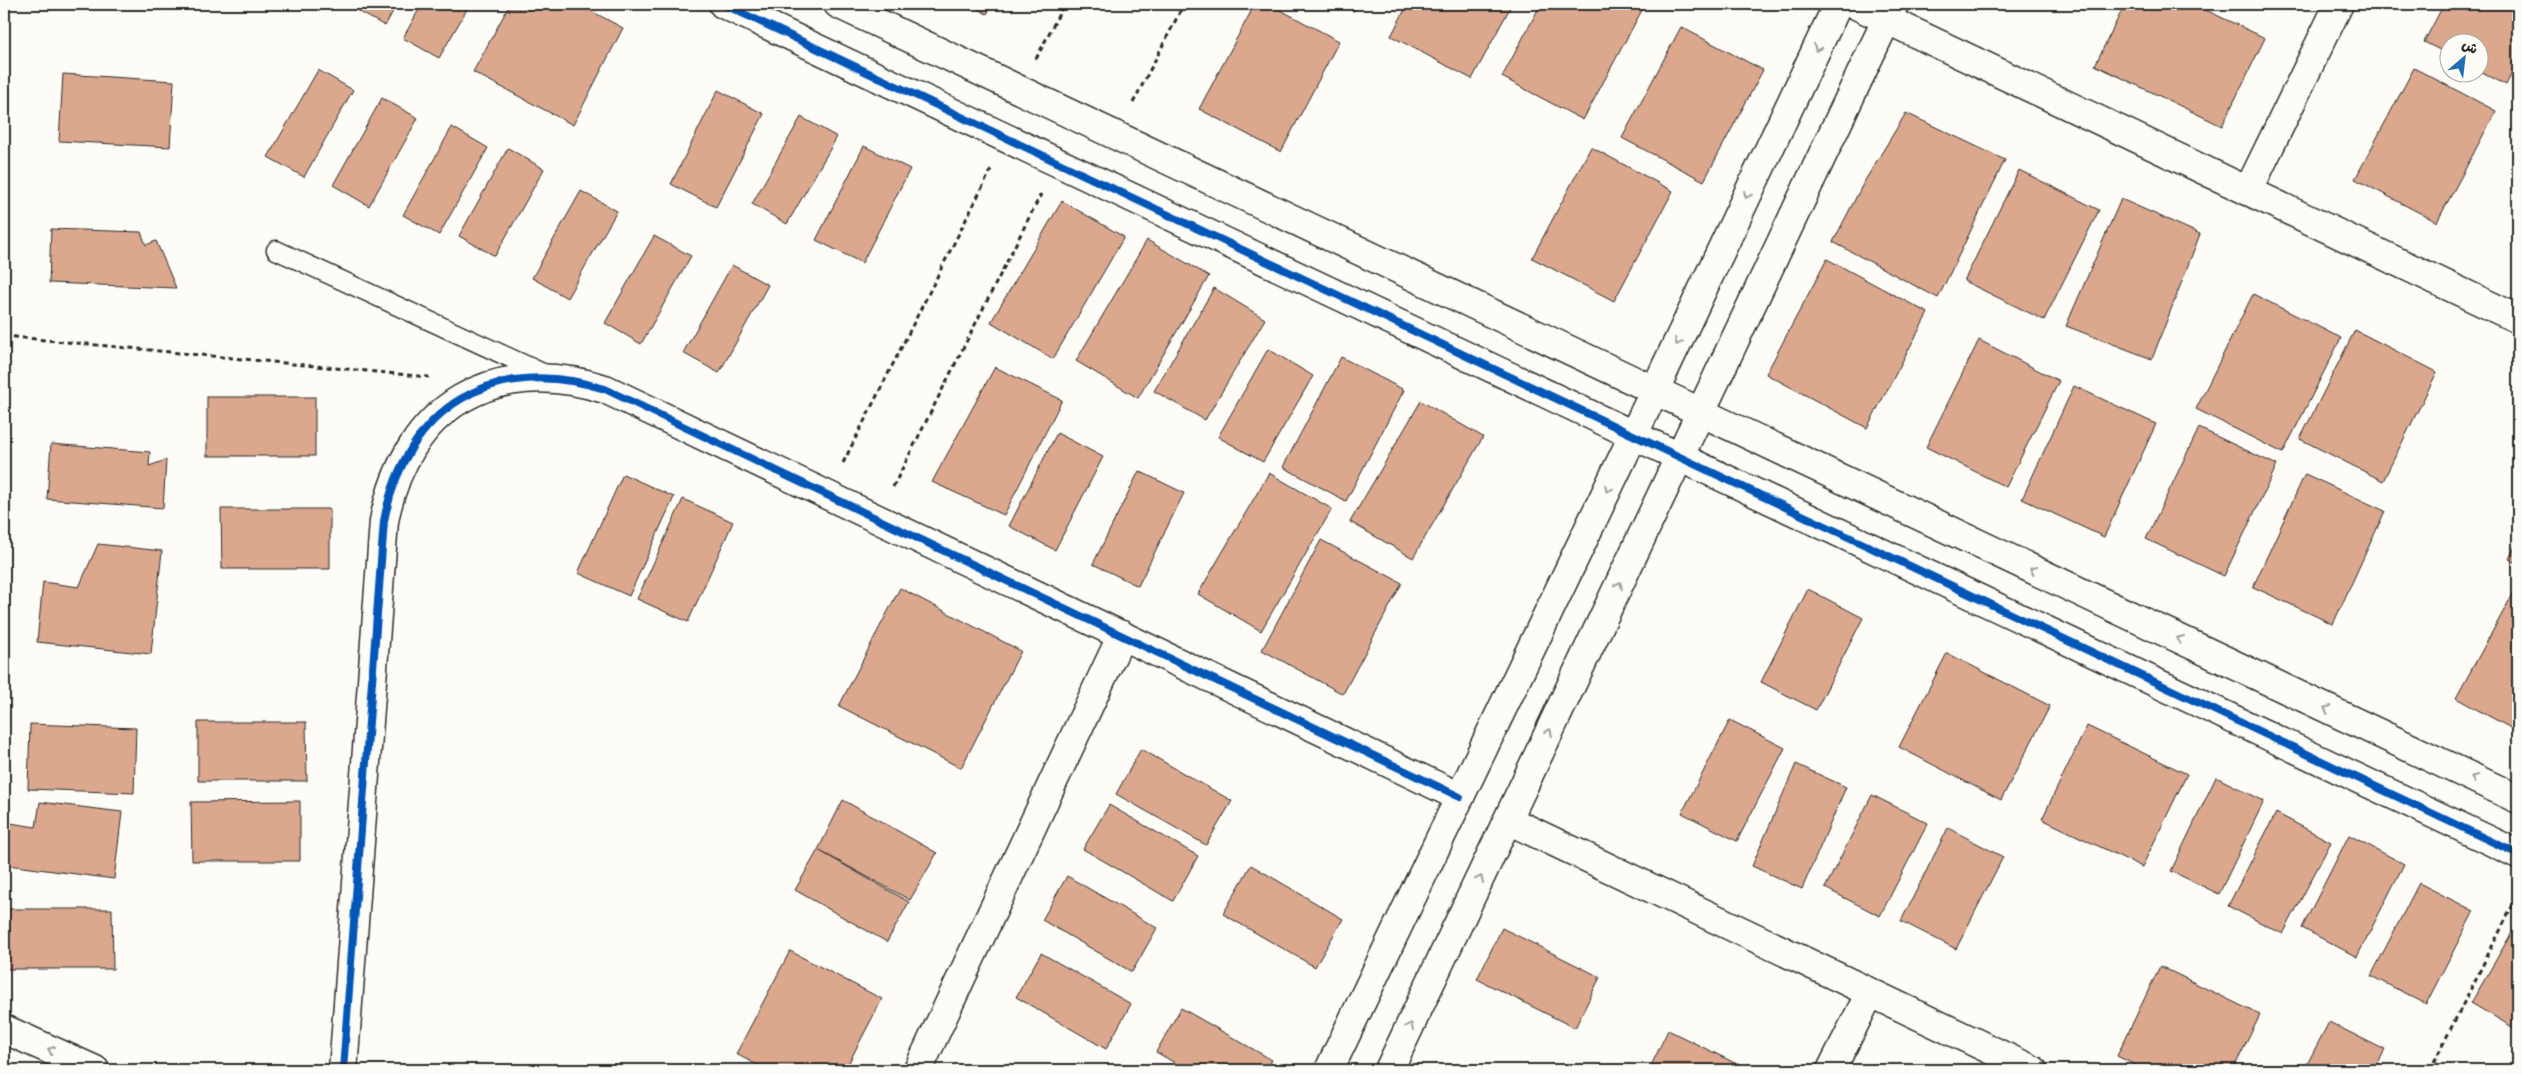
<svg xmlns="http://www.w3.org/2000/svg" width="2522" height="1074" viewBox="0 0 2522 1074" font-family="Dekko,'Playpen Sans Arabic',sans-serif">
  <style>
    .building { fill: #dba88e; stroke: #2b2b2b }
    .lines { fill: none; stroke-linecap: round; stroke-linejoin: round }
    .lane-casing { stroke: #2b2b2b; stroke-width: 21 }
    .street-casing { stroke: #2b2b2b; stroke-width: 31 }
    .path { stroke: #2b2b2b; stroke-width: 3; stroke-dasharray: 5 4; stroke-linecap: butt }
    .lane { stroke: #fdfcf7; stroke-width: 18 }
    .street { stroke: #fdfcf7; stroke-width: 28 }
    .cycleway-casing { stroke: #fdfcf7; stroke-width: 11 }
    .cycleway { stroke: #0057b8; stroke-width: 8 }
    .oneway { stroke: #9e9e9b }
  </style>
  <rect width="100%" height="100%" fill="#fdfcf7"/>
  <filter id="ink" filterUnits="userSpaceOnUse"><feTurbulence type="fractalNoise" baseFrequency=".02" numOctaves="2"/><feDisplacementMap in="SourceGraphic" scale="10" xChannelSelector="R" yChannelSelector="G"/><feConvolveMatrix kernelMatrix="1 2 1 2 8 2 1 2 1" color-interpolation-filters="sRGB"/></filter>
  <g filter="url(#ink)">
    <g class="building">
      <polygon points="350,4 397,4 385,26 349,6"/>
      <polygon points="422,4 470,4 439,58 403,38"/>
      <polygon points="510,4 578,4 623,28 573,125 473,72"/>
      <polygon points="968,4 993,4 987,14"/>
      <polygon points="1255,4 1269,4 1339,41 1281,152 1199,109"/>
      <polygon points="1340,4 1358,4 1354,11"/>
      <polygon points="1408,4 1512,4 1472,79 1391,36"/>
      <polygon points="1541,4 1631,4 1642,10 1583,120 1502,77"/>
      <polygon points="2125,4 2193,4 2265,38 2222,126 2095,65"/>
      <polygon points="2444,4 2518,4 2518,61 2506,85 2480,71 2480,42 2450,42 2450,55 2424,42"/>
      <polygon points="1681,27 1763,70 1704,181 1622,138"/>
      <polygon points="2414,68 2496,111 2437,222 2355,179"/>
      <polygon points="318,70 353,90 304,177 268,157"/>
      <polygon points="63,74 174,81 170,147 59,141"/>
      <polygon points="718,90 764,114 716,207 671,184"/>
      <polygon points="382,98 418,118 369,206 333,185"/>
      <polygon points="1906,113 2005,160 1938,298 1833,242 1864,182"/>
      <polygon points="801,117 837,137 787,224 752,204"/>
      <polygon points="452,127 488,148 439,235 403,215"/>
      <polygon points="864,146 910,169 862,263 816,240"/>
      <polygon points="1591,147 1673,191 1614,301 1532,258"/>
      <polygon points="508,148 544,169 495,256 459,236"/>
      <polygon points="2019,170 2099,210 2044,320 1964,281"/>
      <polygon points="581,191 617,211 567,298 532,278"/>
      <polygon points="2121,199 2200,234 2152,359 2066,326"/>
      <polygon points="1062,201 1124,237 1053,359 991,322"/>
      <polygon points="51,229 141,232 146,245 156,241 176,288 49,283"/>
      <polygon points="654,236 691,256 641,344 605,323"/>
      <polygon points="1147,240 1209,276 1138,398 1076,361"/>
      <polygon points="1827,259 1928,313 1867,428 1766,374"/>
      <polygon points="732,265 768,285 719,373 683,353"/>
      <polygon points="1214,288 1265,319 1205,420 1154,391"/>
      <polygon points="2253,294 2341,338 2283,453 2196,409"/>
      <polygon points="2355,330 2437,372 2383,481 2300,439"/>
      <polygon points="1979,340 2059,381 2006,487 1926,447"/>
      <polygon points="1268,349 1313,376 1263,462 1218,437"/>
      <polygon points="1341,357 1404,390 1346,501 1283,467"/>
      <polygon points="995,367 1062,400 1004,515 932,482"/>
      <polygon points="2074,386 2156,424 2104,537 2022,499"/>
      <rect x="207" y="397" width="108" height="59"/>
      <polygon points="1421,401 1483,437 1413,558 1350,522"/>
      <polygon points="2199,428 2277,465 2224,576 2146,539"/>
      <polygon points="1057,433 1103,457 1055,550 1009,526"/>
      <polygon points="51,444 150,452 149,466 166,460 163,508 47,499"/>
      <polygon points="1139,471 1184,493 1138,586 1093,564"/>
      <polygon points="1269,473 1332,509 1261,631 1198,594"/>
      <polygon points="623,474 674,497 629,596 578,573"/>
      <polygon points="2305,474 2385,511 2333,624 2253,587"/>
      <polygon points="683,499 733,522 688,622 637,599"/>
      <polygon points="221,509 330,509 330,569 222,569"/>
      <polygon points="1321,540 1402,583 1343,694 1262,650"/>
      <polygon points="2518,540 2518,564 2509,559"/>
      <polygon points="98,544 162,551 151,654 37,642 43,582 79,587"/>
      <polygon points="900,588 1021,651 961,768 839,706"/>
      <polygon points="1808,589 1863,618 1816,710 1761,682"/>
      <polygon points="2514,592 2518,594 2518,732 2456,698"/>
      <polygon points="1947,653 2050,706 2001,800 1899,747"/>
      <polygon points="1730,720 1785,748 1737,841 1682,813"/>
      <polygon points="198,722 306,722 307,781 198,781"/>
      <polygon points="30,724 136,728 134,793 28,789"/>
      <polygon points="2087,726 2187,774 2142,867 2042,819"/>
      <polygon points="1141,749 1232,801 1206,845 1116,794"/>
      <polygon points="1796,764 1846,787 1802,889 1752,866"/>
      <polygon points="2216,777 2264,801 2219,894 2171,871"/>
      <polygon points="1872,795 1928,823 1880,916 1825,888"/>
      <polygon points="843,800 937,853 910,900 818,850"/>
      <polygon points="300,801 300,861 192,861 191,802"/>
      <polygon points="40,802 122,812 114,879 8,865 4,847 4,822 36,827"/>
      <polygon points="1109,805 1198,856 1173,901 1083,849"/>
      <polygon points="2276,813 2331,842 2283,934 2228,906"/>
      <polygon points="1948,828 2003,857 1956,949 1901,921"/>
      <polygon points="2349,835 2404,864 2357,957 2302,928"/>
      <polygon points="818,850 909,902 887,942 795,890"/>
      <polygon points="1251,865 1343,919 1315,967 1223,914"/>
      <polygon points="1067,876 1157,928 1132,972 1042,920"/>
      <polygon points="2419,883 2474,911 2426,1004 2371,976"/>
      <polygon points="4,909 112,909 113,969 5,969"/>
      <polygon points="2518,922 2518,1020 2514,1028 2471,1003"/>
      <polygon points="1502,928 1600,977 1575,1028 1477,979"/>
      <polygon points="790,951 882,999 845,1070 767,1070 736,1054"/>
      <polygon points="1041,953 1131,1004 1106,1049 1016,997"/>
      <polygon points="2160,966 2260,1015 2233,1070 2145,1070 2117,1056"/>
      <polygon points="1181,1008 1272,1060 1266,1070 1187,1070 1156,1052"/>
      <polygon points="2329,1022 2385,1050 2374,1070 2304,1070"/>
      <polygon points="1668,1030 1749,1070 1649,1070"/>
    </g>
    <g class="lines">
      <defs>
        <polyline id="lane" points="276,250 547,375"/>
        <g id="street">
          <polyline points="723,4 2518,854"/>
          <polyline points="838,4 2518,799"/>
          <polyline points="1854,4 2518,319"/>
          <polyline points="2248,191 2339,4"/>
          <polyline points="1508,820 2033,1070"/>
          <polyline points="4,1029 95,1070"/>
          <path d="M343 1070 384 521C406 406 494 354 605 389L1460 797"/>
          <polyline points="918,1070 1122,635"/>
          <polyline points="1329,1070 1634,434 1838,4"/>
          <polyline points="1389,1070 1894,4"/>
          <polyline points="1831,1070 1870,993"/>
        </g>
      </defs>
      <use href="#lane" class="lane-casing"/>
      <use href="#street" class="street-casing"/>
      <g class="path">
        <polyline points="1036,59 1064,4"/>
        <polyline points="1133,103 1184,4"/>
        <polyline points="4,336 429,377"/>
        <polyline points="843,463 991,170"/>
        <polyline points="893,487 1041,194"/>
        <polyline points="2430,1070 2518,895"/>
      </g>
      <use href="#lane" class="lane"/>
      <use href="#street" class="street"/>
      <defs>
        <g id="cycleway">
          <polyline points="723,4 2518,854"/>
          <path d="M343 1070 384 521C406 406 494 354 605 389L1460 797"/>
        </g>
      </defs>
      <use href="#cycleway" class="cycleway-casing"/>
      <use href="#cycleway" class="cycleway"/>
    </g>
    <defs><path id="oneway-chevron" d="M-2-3.5L2.5 0L-2 3.5" fill="none" stroke-width="1.6" stroke-linecap="round" stroke-linejoin="round" transform="scale(1.25)"/></defs>
    <g class="oneway">
      <use href="#oneway-chevron" transform="translate(1817 48) rotate(115)"/>
      <use href="#oneway-chevron" transform="translate(1747 195) rotate(115)"/>
      <use href="#oneway-chevron" transform="translate(1678 342) rotate(115)"/>
      <use href="#oneway-chevron" transform="translate(1608 489) rotate(116)"/>
      <use href="#oneway-chevron" transform="translate(2033 570) rotate(-155)"/>
      <use href="#oneway-chevron" transform="translate(1619 585) rotate(-65)"/>
      <use href="#oneway-chevron" transform="translate(2180 639) rotate(-155)"/>
      <use href="#oneway-chevron" transform="translate(2327 709) rotate(-155)"/>
      <use href="#oneway-chevron" transform="translate(1549 732) rotate(-65)"/>
      <use href="#oneway-chevron" transform="translate(2474 778) rotate(-155)"/>
      <use href="#oneway-chevron" transform="translate(1480 879) rotate(-65)"/>
      <use href="#oneway-chevron" transform="translate(1410 1026) rotate(-65)"/>
      <use href="#oneway-chevron" transform="translate(51 1050) rotate(-156)"/>
    </g>
  </g>
  <rect width="2522" height="1074" fill="none" stroke="#fdfcf7" stroke-width="20"/>
  <rect x="10" y="10" width="2502" height="1054" fill="none" stroke="#2b2b2b" stroke-width="2" filter="url(#ink)"/>
  <g transform="translate(2464 58) rotate(28)"><circle r="24" fill="#fdfcf7" stroke="#a9a8a5"/>
  <path d="M0-4L9 19L0 12L-9 19Z" fill="#1f6fb2"/>
  <text y="-8" font-size="14" font-weight="bold" text-anchor="middle" fill="#2b2b2b">ش</text>
  </g>
</svg>
